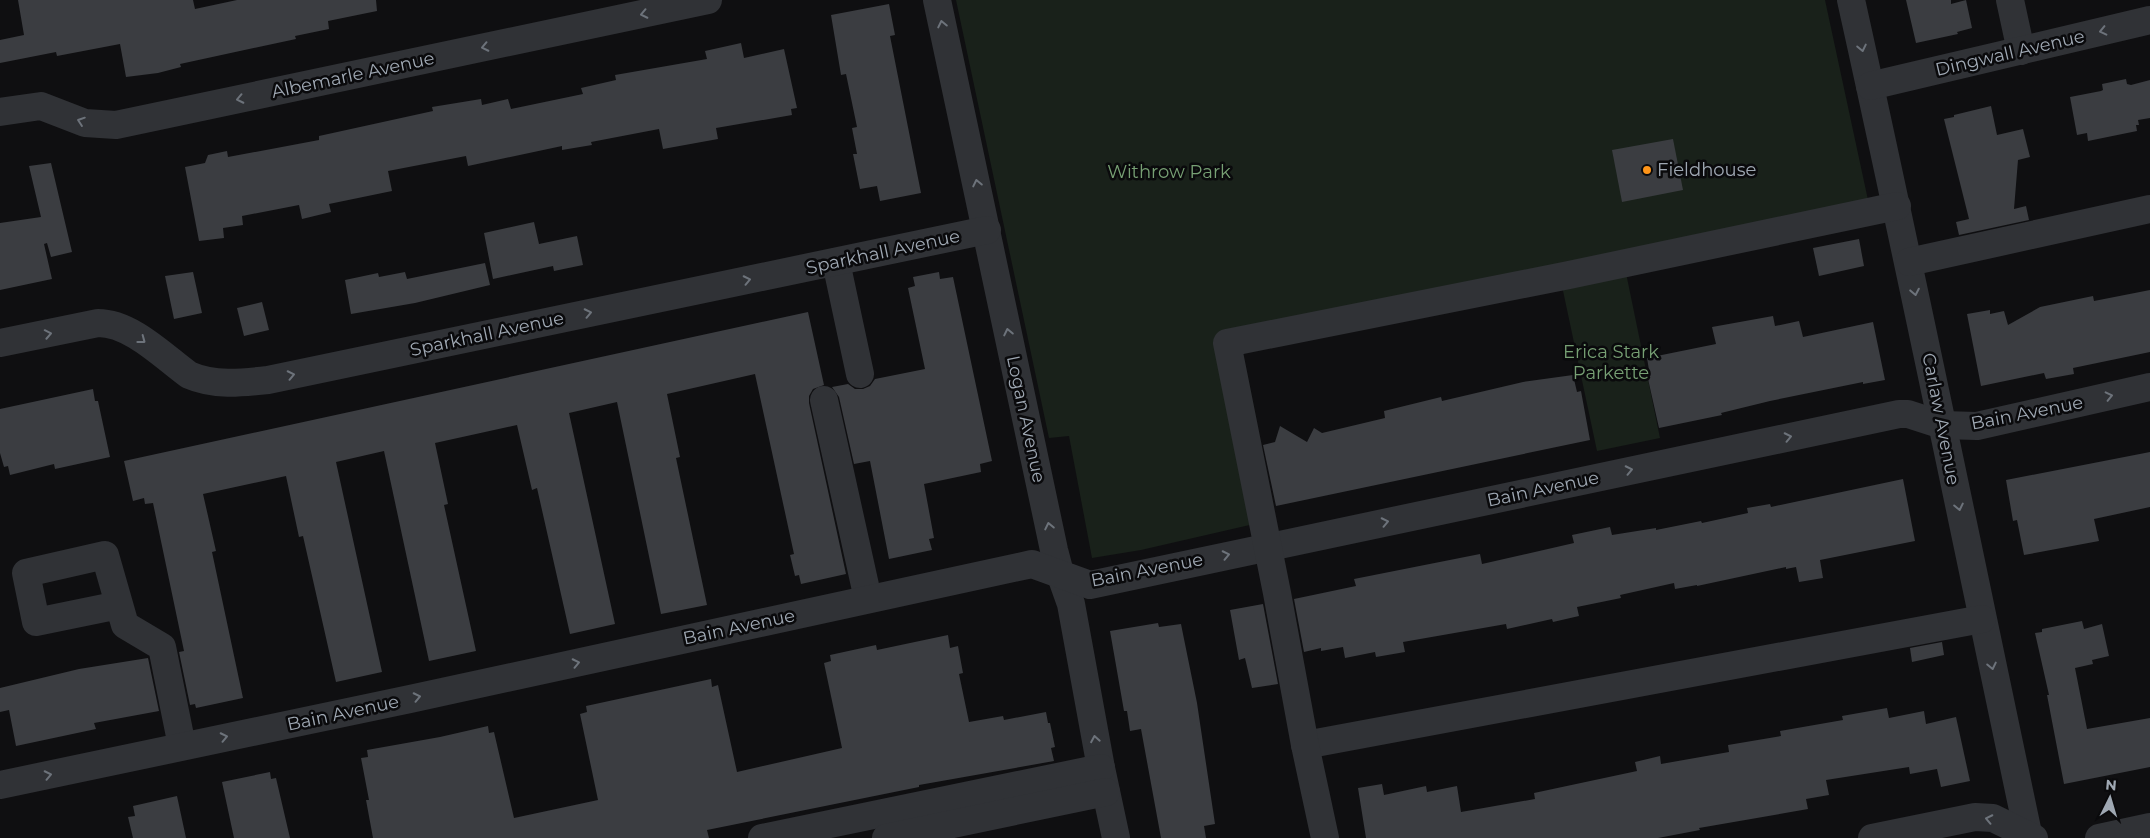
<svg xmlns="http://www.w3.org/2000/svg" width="2150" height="838" viewBox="0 0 2150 838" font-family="Montserrat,sans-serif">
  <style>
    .green { fill: #19211a }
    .building { fill: #3b3d41 }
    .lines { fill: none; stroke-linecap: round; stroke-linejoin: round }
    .minor { stroke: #303236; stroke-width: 28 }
    .oneway { stroke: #6d737b }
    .poi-dot { fill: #ff9519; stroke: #0a0a0c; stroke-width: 2 }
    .labels { text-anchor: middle; stroke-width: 5; stroke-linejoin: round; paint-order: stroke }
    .street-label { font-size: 18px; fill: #9fa8b3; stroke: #0a0a0c }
    .poi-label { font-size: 18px; fill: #9fa8b3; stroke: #0a0a0c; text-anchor: start }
    .park-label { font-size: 18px; fill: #77a074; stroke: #0a0a0c }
  </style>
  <rect width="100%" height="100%" fill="#0f0f11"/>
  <g class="green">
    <polygon points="956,0 1825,0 1868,200 1218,336 1254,524 1141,550 1092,558 1069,436 1049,438"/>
    <polygon points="1626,273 1660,438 1597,451 1562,286"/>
  </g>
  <g class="building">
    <polygon points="18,0 193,0 195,9 237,0 376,0 377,11 328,21 329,29 295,36 296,39 180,64 181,67 158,73 126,77 120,44 57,56 56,52 0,63 0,40 24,35"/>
    <polygon points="1906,0 1951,0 1951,4 1966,0 1972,28 1957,32 1958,34 1916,43"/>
    <polygon points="889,4 895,35 890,36 921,193 880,201 877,186 860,189 853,154 857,154 852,128 857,127 846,74 841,75 831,15"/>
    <polygon points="741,43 744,58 784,49 797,108 791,109 792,115 716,128 718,139 663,149 659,129 591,142 592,145 562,150 562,146 468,166 466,156 388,171 392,191 329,204 331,212 302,219 299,205 242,216 243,225 223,228 224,238 199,241 185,167 205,163 208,155 227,151 228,157 319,140 319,136 433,111 432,107 481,99 482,105 508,99 511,109 583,94 581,88 616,80 615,75 707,59 705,51"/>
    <polygon points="2126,79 2127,84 2131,85 2150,80 2150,118 2138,120 2139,125 2136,125 2137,131 2088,141 2087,133 2077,135 2070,97 2101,91 2103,90 2102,84"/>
    <polygon points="1991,106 1997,135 2023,129 2030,157 2018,160 2014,209 2026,206 2029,220 1959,235 1956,222 1969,219 1944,119 1954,117 1954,115"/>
    <polygon points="1673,139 1683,190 1622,202 1612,150"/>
    <polygon points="51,163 72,252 51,257 47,243 44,244 52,279 0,290 0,223 41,217 29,166"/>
    <polygon points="534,222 539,244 577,236 583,265 554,271 553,266 493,279 484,233"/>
    <polygon points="1859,239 1864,266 1819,276 1813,248"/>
    <polygon points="485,263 490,285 415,303 351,314 345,280 378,273 379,277 405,272 407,279"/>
    <polygon points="193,272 202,313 174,319 165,276"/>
    <polygon points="939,272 940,279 953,277 992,461 980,464 981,472 924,484 934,538 929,539 932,550 889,559 870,461 854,464 839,397 832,387 848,384 855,389 863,389 870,386 875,379 925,369 908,288 915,286 913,277"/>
    <polygon points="2150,290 2150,352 2073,368 2074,374 2046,379 2044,373 1981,386 1967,314 1990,310 1990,314 2004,311 2008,325 2040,307 2093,296 2094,301"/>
    <polygon points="262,302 269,330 244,336 237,308"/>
    <polygon points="808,312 824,385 813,389 809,396 809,403 846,574 801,584 799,575 795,576 790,555 794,554 755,374 667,394 680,457 676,458 707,605 661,614 617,402 569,413 615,624 570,634 537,488 532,490 517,425 435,443 448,504 444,505 476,651 429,661 384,451 336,462 382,672 336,682 303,536 299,537 286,476 203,494 216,551 212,552 243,698 196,708 195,704 190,705 179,652 184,651 153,503 145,504 144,498 133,501 124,461"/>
    <polygon points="1773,316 1775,326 1799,321 1803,337 1873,322 1885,380 1863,384 1863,382 1770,401 1721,413 1722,415 1659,428 1646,370 1649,370 1647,358 1716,344 1712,327"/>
    <polygon points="1573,375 1577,392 1581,391 1590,440 1276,506 1263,445 1275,442 1280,426 1307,442 1314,428 1322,433 1385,418 1384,411 1441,397 1442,401 1523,382"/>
    <polygon points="93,389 95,401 98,401 110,457 55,469 54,464 10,475 8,466 4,467 0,453 0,409"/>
    <polygon points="2150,452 2150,507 2094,519 2099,541 2024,555 2017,520 2013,521 2006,480"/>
    <polygon points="1903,479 1915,541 1820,560 1823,578 1799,582 1796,567 1786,569 1786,567 1697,586 1697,585 1675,589 1674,583 1620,595 1621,598 1577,607 1579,616 1553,622 1552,619 1507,629 1506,624 1403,642 1405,652 1376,657 1375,652 1345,658 1343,647 1321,651 1321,648 1304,652 1294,599 1356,586 1354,579 1480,554 1482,564 1574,543 1572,535 1610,527 1612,535 1656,528 1656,530 1701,521 1702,523 1748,513 1747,508 1770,504 1771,507"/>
    <polygon points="1263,604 1278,684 1252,688 1245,658 1239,660 1230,610"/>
    <polygon points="2082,621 2084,629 2102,624 2109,656 2092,660 2093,664 2075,668 2087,729 2150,718 2150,767 2064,784 2047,695 2049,695 2035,633 2042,632 2042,629"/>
    <polygon points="1158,623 1159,627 1181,624 1184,639 1197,703 1215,824 1204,826 1206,838 1161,838 1141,729 1130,731 1127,711 1124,711 1110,631"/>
    <polygon points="948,635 950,648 958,646 963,673 959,674 969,722 1003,716 1004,720 1046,712 1048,723 1050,723 1055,747 1051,748 1054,761 919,785 919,787 707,830 709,838 373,838 366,800 369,800 361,758 368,757 367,750 440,737 488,726 489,733 494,732 514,818 598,800 580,714 587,712 586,706 711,679 712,687 718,685 737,772 842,748 824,663 831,661 830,655 876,645 877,650"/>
    <polygon points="1942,642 1944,655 1912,662 1910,648"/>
    <polygon points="148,658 159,711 94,723 96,729 16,746 9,710 0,712 0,688 79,669"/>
    <polygon points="1887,708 1889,718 1924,711 1926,724 1956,717 1970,781 1941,787 1937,769 1910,774 1909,767 1826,780 1829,795 1806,799 1808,809 1699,828 1700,830 1658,838 1366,838 1358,788 1382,784 1384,795 1426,786 1427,792 1457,786 1461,812 1535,799 1534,793 1637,771 1635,762 1660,756 1661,764 1729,752 1728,745 1781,736 1780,731 1843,720 1842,716"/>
    <polygon points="270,772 271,779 276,778 290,838 234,838 222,782"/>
    <polygon points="177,796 186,838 133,838 128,817 135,816 133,806"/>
  </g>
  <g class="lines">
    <g class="minor">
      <polyline points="937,0 1054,550 1060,573 1071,604 1101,768 1116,838"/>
      <path d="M1851 0C1913 279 1970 559 2029 838"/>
      <polyline points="2010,0 2021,51"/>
      <polyline points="1870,86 2150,20"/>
      <polyline points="0,112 41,106 85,123 116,125 708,0"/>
      <polyline points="836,262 860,374"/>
      <polyline points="1909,262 2150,209"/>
      <path d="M0 343 98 323C131 323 163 356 189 375 214 386 241 383 268 380L987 230"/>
      <polyline points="824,400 868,599"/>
      <polyline points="119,605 36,622 26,573 105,555 125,625 162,647 182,746"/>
      <polyline points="1305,745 1982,619"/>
      <polyline points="0,785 410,699 1032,564 1090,585 1899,414 1908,414 1942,425 1977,426 2150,387"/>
      <polyline points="762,838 1101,768"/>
      <polyline points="886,838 1106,792"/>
      <polyline points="1325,838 1305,745 1277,593 1227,343 1569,275 1897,206"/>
      <polyline points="1872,838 1975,817 1993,818 2034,838"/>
      <polyline points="2099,838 2150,827"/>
    </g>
  </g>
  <defs><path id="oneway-chevron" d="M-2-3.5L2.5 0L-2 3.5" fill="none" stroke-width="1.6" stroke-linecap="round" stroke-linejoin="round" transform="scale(1.25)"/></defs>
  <g class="oneway">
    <use href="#oneway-chevron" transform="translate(644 14) rotate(168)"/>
    <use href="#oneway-chevron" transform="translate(942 24) rotate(-102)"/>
    <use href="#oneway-chevron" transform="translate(2103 31) rotate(167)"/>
    <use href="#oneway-chevron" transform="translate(485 47) rotate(168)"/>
    <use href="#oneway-chevron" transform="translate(1862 48) rotate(78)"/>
    <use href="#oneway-chevron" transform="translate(240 99) rotate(168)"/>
    <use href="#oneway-chevron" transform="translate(81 121) rotate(-161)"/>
    <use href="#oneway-chevron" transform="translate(977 183) rotate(-102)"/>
    <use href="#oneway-chevron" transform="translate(747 280) rotate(-12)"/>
    <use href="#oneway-chevron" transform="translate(1915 292) rotate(79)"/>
    <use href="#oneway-chevron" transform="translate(588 313) rotate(-12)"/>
    <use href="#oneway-chevron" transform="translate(1008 332) rotate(-102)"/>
    <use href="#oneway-chevron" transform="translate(48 334) rotate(-11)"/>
    <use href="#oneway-chevron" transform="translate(142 340) rotate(37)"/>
    <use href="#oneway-chevron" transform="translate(291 375) rotate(-12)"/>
    <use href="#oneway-chevron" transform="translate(2109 396) rotate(-13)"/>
    <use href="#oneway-chevron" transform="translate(1788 437) rotate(-12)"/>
    <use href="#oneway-chevron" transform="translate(1629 470) rotate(-12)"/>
    <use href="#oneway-chevron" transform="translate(1959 507) rotate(78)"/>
    <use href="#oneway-chevron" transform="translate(1385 522) rotate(-12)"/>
    <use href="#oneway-chevron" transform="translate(1049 526) rotate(-102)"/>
    <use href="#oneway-chevron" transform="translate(1226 555) rotate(-12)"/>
    <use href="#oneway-chevron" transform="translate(576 663) rotate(-12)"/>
    <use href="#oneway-chevron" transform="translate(1992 666) rotate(78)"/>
    <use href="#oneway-chevron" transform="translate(417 697) rotate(-12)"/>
    <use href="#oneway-chevron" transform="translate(224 737) rotate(-12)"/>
    <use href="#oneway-chevron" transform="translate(1095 739) rotate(-100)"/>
    <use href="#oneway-chevron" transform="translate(48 775) rotate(-12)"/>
    <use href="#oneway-chevron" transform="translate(1989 819) rotate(-168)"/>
  </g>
  <circle class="poi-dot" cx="1647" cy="170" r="5"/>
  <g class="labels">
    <g class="street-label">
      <text transform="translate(2010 53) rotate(-13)" y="6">Dingwall Avenue</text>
      <text transform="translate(353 75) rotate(-12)" y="6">Albemarle Avenue</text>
      <text transform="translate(883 252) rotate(-12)" y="6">Sparkhall Avenue</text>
      <text transform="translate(487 334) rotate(-12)" y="6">Sparkhall Avenue</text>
      <text transform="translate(2027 413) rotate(-11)" y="6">Bain Avenue</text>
      <text transform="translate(1026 419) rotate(78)" y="6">Logan Avenue</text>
      <text transform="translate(1941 419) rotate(79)" y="6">Carlaw Avenue</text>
      <text transform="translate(1543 489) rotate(-12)" y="6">Bain Avenue</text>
      <text transform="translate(1147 570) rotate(-11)" y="6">Bain Avenue</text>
      <text transform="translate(739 627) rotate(-12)" y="6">Bain Avenue</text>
      <text transform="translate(343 713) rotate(-12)" y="6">Bain Avenue</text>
    </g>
    <g class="poi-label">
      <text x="1657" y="176">Fieldhouse</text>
    </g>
    <g class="park-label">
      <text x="1169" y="178">Withrow Park</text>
      <text x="1611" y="358">Erica Stark<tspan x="1611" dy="21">Parkette</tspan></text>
    </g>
  </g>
  <g transform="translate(2110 798) rotate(5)" stroke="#0a0a0c" stroke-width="4" paint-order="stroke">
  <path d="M0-4L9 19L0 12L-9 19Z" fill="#9fa8b3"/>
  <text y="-8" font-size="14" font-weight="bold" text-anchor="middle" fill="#9fa8b3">N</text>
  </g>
</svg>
